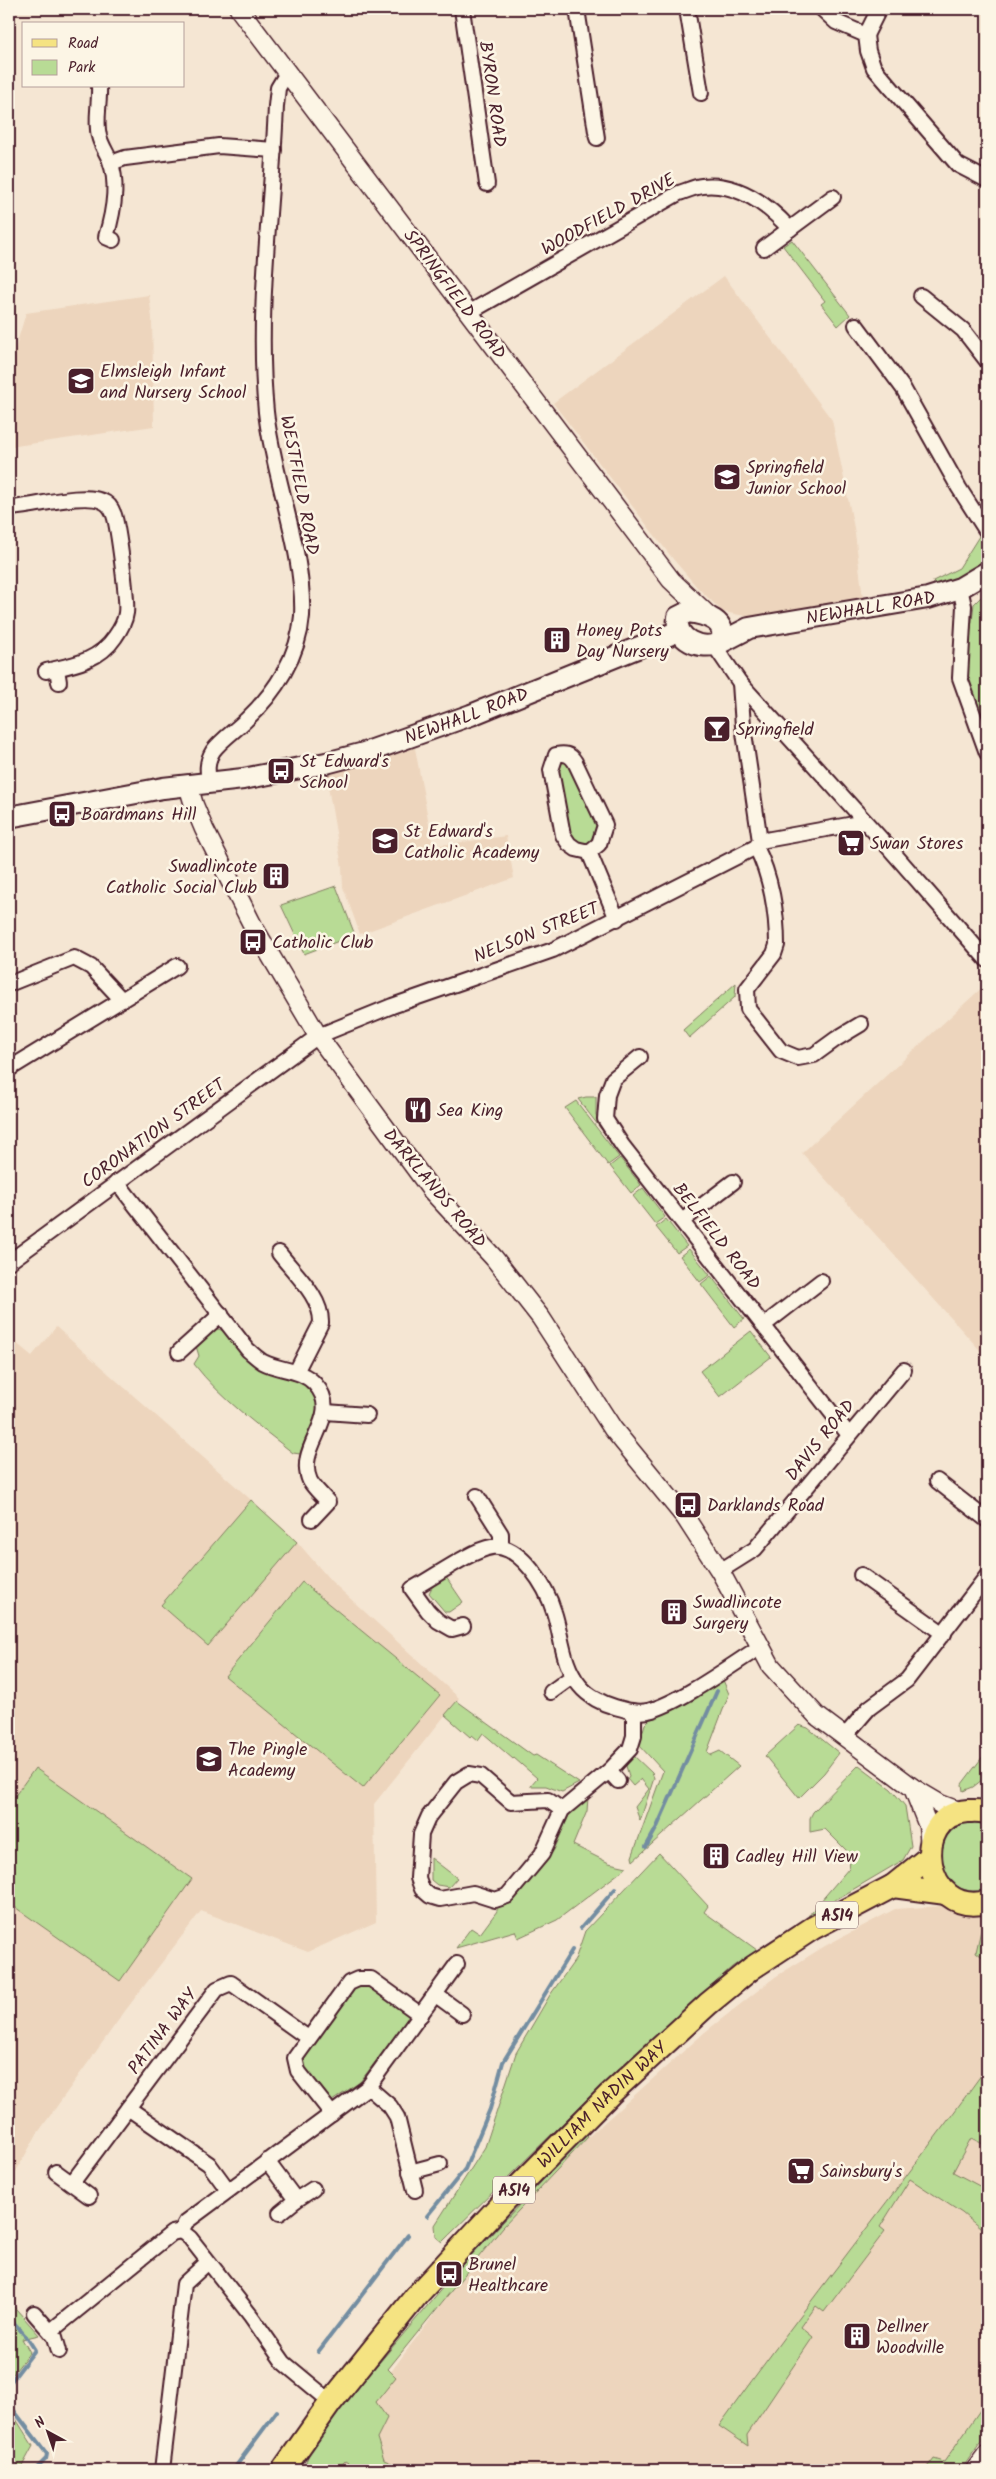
<svg xmlns="http://www.w3.org/2000/svg" width="996" height="2479" viewBox="0 0 996 2479" font-family="Kalam,sans-serif">
  <style>
    .built { fill: #edd5bd }
    .green { fill: #b8db95; stroke: #817d60 }
    .lines { fill: none; stroke-linecap: round; stroke-linejoin: round }
    .stream { stroke: #738da1; stroke-width: 4 }
    .minor-casing { stroke: #4a1f2b; stroke-width: 18 }
    .tertiary-casing { stroke: #4a1f2b; stroke-width: 21 }
    .secondary-casing { stroke: #4a1f2b; stroke-width: 24 }
    .primary-casing { stroke: #4a1f2b; stroke-width: 26 }
    .minor { stroke: #fcf5e5; stroke-width: 14 }
    .tertiary { stroke: #fcf5e5; stroke-width: 18 }
    .secondary { stroke: #fcf5e5; stroke-width: 20 }
    .primary { stroke: #f5e382; stroke-width: 22 }
    .labels { text-anchor: middle; stroke-width: 5; stroke-linejoin: round; paint-order: stroke }
    .shield { fill: #fcf5e5; stroke: #7f5f63; stroke-width: 1 }
    .shield-label { font-size: 16px; font-weight: bold; fill: #4a1f2b }
    .street-label { font-size: 18px; fill: #4a1f2b; stroke: #fcf5e5 }
    .poi-label { font-size: 18px; fill: #4a1f2b; stroke: #fcf5e5; text-anchor: start }
  </style>
  <rect width="100%" height="100%" fill="#f5e6d3"/>
  <filter id="ink" filterUnits="userSpaceOnUse"><feTurbulence type="fractalNoise" baseFrequency=".02" numOctaves="2"/><feDisplacementMap in="SourceGraphic" scale="10" xChannelSelector="R" yChannelSelector="G"/><feConvolveMatrix kernelMatrix="1 2 1 2 8 2 1 2 1" color-interpolation-filters="sRGB"/></filter>
  <g filter="url(#ink)">
    <g class="built">
      <polygon points="724,276 832,420 855,533 863,599 763,619 723,612 697,587 673,559 553,403"/>
      <polygon points="149,295 152,318 154,426 9,447 9,369 26,313"/>
      <polygon points="415,748 433,846 506,836 514,878 360,934 343,887 342,867 326,775"/>
      <polygon points="987,983 987,1358 802,1153"/>
      <polygon points="56,1327 293,1537 331,1581 459,1698 374,1804 376,1922 308,1952 201,1911 125,2011 37,2134 9,2184 9,1337 32,1356"/>
      <polygon points="987,1903 987,2067 920,2160 953,2172 971,2138 987,2146 987,2433 961,2470 318,2470 448,2295 503,2227 588,2137 705,2032 775,1977 825,1946 895,1909"/>
    </g>
    <g class="green">
      <polygon points="792,240 850,315 838,326 821,304 825,301 783,246"/>
      <polygon points="981,533 987,541 986,561 958,578 935,587 933,581 959,568"/>
      <polygon points="987,591 987,737 965,679 974,604"/>
      <polygon points="557,760 568,760 598,825 590,842 580,844 569,835 555,768"/>
      <polygon points="336,886 355,935 304,954 281,905"/>
      <polygon points="736,983 735,997 689,1038 683,1030"/>
      <polygon points="586,1097 596,1097 596,1115 623,1153 621,1155 578,1099"/>
      <polygon points="576,1101 619,1157 608,1165 565,1108"/>
      <polygon points="620,1158 641,1185 631,1193 610,1166"/>
      <polygon points="643,1188 665,1217 655,1224 633,1196"/>
      <polygon points="666,1219 687,1246 677,1253 656,1227"/>
      <polygon points="689,1249 710,1275 700,1282 680,1256"/>
      <polygon points="711,1276 744,1319 734,1327 701,1284"/>
      <path d="M217 1329C232 1330 240 1355 252 1364 277 1380 331 1375 316 1423 314 1428 309 1432 307 1436 304 1441 302 1448 300 1454L293 1453C259 1426 221 1399 194 1364L199 1356 196 1346 202 1338 205 1339Z"/>
      <polygon points="751,1331 771,1357 720,1397 700,1371"/>
      <polygon points="251,1500 297,1542 208,1646 161,1605"/>
      <polygon points="446,1577 463,1602 449,1612 445,1612 429,1593 432,1587"/>
      <polygon points="302,1582 440,1695 363,1788 225,1676"/>
      <polygon points="723,1680 729,1694 707,1752 711,1755 720,1751 739,1766 633,1861 632,1857 663,1771 639,1745 645,1724 649,1720 687,1702"/>
      <polygon points="457,1701 533,1756 536,1755 579,1783 562,1792 546,1786 530,1786 537,1778 514,1758 513,1759 483,1733 478,1740 472,1735 470,1737 445,1715"/>
      <polygon points="799,1725 808,1728 839,1753 824,1773 799,1798 765,1756"/>
      <polygon points="987,1751 987,1776 973,1787 963,1791 962,1784"/>
      <polygon points="633,1755 652,1773 654,1778 640,1821 635,1807 649,1789 641,1779 633,1786 627,1779 629,1776 626,1766"/>
      <polygon points="859,1765 891,1789 905,1806 911,1846 903,1860 808,1916 849,1868 851,1855 825,1829 810,1832 810,1818 813,1812"/>
      <polygon points="35,1768 192,1879 120,1981 9,1903 9,1804"/>
      <polygon points="588,1798 587,1811 573,1845 609,1863 627,1867 557,1920 518,1938 515,1931 456,1948 471,1928 480,1934 497,1911 497,1905 514,1899 554,1850 570,1813"/>
      <path d="M978 1821 987 1823V1889C936 1904 918 1826 978 1821Z"/>
      <polygon points="659,1853 708,1906 704,1912 757,1950 732,1967 617,2070 442,2242 436,2237 435,2225 485,2147 516,2053 550,1995 575,1960 585,1931"/>
      <polygon points="431,1858 457,1878 449,1887 437,1885 431,1880"/>
      <polygon points="987,1923 987,1958 985,1959 976,1952 982,1926 985,1927"/>
      <polygon points="360,1984 368,1985 410,2016 360,2082 332,2101 304,2066 304,2056 353,1988"/>
      <path d="M987 2067V2146L971 2138 953 2172 987 2190V2253L982 2249 986 2233 962 2213 910 2179 880 2227 885 2231 824 2312 816 2306 801 2327 813 2337 747 2435 748 2446 719 2426C806 2304 900 2188 987 2067Z"/>
      <polygon points="586,2135 588,2137 503,2227 388,2369 396,2377 376,2402 387,2418 377,2438 384,2460 408,2470 359,2470 345,2461 337,2470 308,2470 306,2462 311,2448 351,2392 379,2363 461,2266"/>
      <polygon points="9,2301 39,2335 22,2339 30,2352 9,2379"/>
      <polygon points="987,2400 987,2433 961,2470 926,2470 934,2459 944,2462"/>
      <polygon points="9,2408 33,2446 20,2470 9,2470 11,2430 9,2427"/>
    </g>
    <g class="lines">
      <g class="stream">
        <polyline points="646,1847 657,1827 717,1691"/>
        <polyline points="581,1928 615,1889"/>
        <polyline points="427,2216 465,2169 490,2109 503,2062 572,1950"/>
        <polyline points="9,2317 28,2339 35,2350 9,2384"/>
        <polyline points="318,2352 408,2235"/>
        <polyline points="9,2404 47,2454 46,2459 35,2470"/>
        <polyline points="233,2470 277,2411"/>
      </g>
      <defs>
        <g id="minor">
          <polyline points="462,9 487,184"/>
          <polyline points="577,9 597,138"/>
          <polyline points="687,9 701,93"/>
          <polyline points="822,9 836,22 866,35 868,51 874,68 958,165 987,180"/>
          <polyline points="866,35 879,9"/>
          <path d="M99 86C100 103 95 120 99 136 101 145 107 153 110 161 119 184 113 214 106 237L113 240"/>
          <polyline points="111,163 125,158 219,146 274,150"/>
          <polyline points="764,248 833,197"/>
          <polyline points="921,296 963,330 987,361"/>
          <path d="M470 312 679 193C686 191 694 187 702 186 737 182 768 205 790 229"/>
          <polyline points="856,325 903,388 959,488 987,532"/>
          <path d="M9 508C32 507 84 492 102 501 108 503 112 509 114 515 118 526 128 601 126 613 125 621 120 630 115 637 99 661 73 665 46 671"/>
          <polyline points="960,588 964,606 960,678 987,753"/>
          <polyline points="714,645 740,683 890,849 987,960"/>
          <polyline points="57,669 59,682"/>
          <path d="M210 784C207 772 206 762 213 751 221 740 236 730 246 720 275 693 299 656 302 616 305 553 273 477 266 412 256 310 272 208 276 106L278 88 287 73"/>
          <polyline points="760,841 865,822"/>
          <path d="M756 847C771 876 777 913 777 945L774 954 747 989 748 1009 781 1051 798 1058 814 1055 836 1039 861 1024"/>
          <path d="M589 852 599 844 605 825 575 762C570 754 565 753 556 755L551 770 563 835 569 844 576 849 589 852 617 919"/>
          <polyline points="9,984 74,958 91,967 122,1000"/>
          <polyline points="640,1057 613,1079 607,1095 605,1119 622,1145 849,1435"/>
          <polyline points="9,1069 177,966"/>
          <path d="M117 1182 248 1350C253 1354 258 1359 263 1362 280 1371 302 1369 315 1384 345 1417 294 1446 310 1481 314 1488 322 1495 328 1502L312 1519"/>
          <polyline points="682,1221 733,1182"/>
          <path d="M279 1253C294 1273 322 1297 321 1323L296 1372"/>
          <polyline points="9,1262 318,1036 392,1006 553,950 756,847 760,841 743,726 740,683"/>
          <polyline points="764,1325 821,1281"/>
          <polyline points="179,1352 221,1314"/>
          <polyline points="326,1412 367,1415"/>
          <polyline points="937,1481 987,1520"/>
          <polyline points="477,1496 501,1534 501,1547"/>
          <polyline points="720,1571 755,1549 904,1370"/>
          <polyline points="861,1575 944,1634"/>
          <path d="M463 1626 452 1629 438 1621 428 1611 412 1589C433 1578 471 1550 492 1547 521 1544 547 1588 554 1612 562 1636 562 1665 580 1686 588 1696 603 1704 615 1707 626 1710 636 1713 648 1711 678 1704 732 1665 760 1647"/>
          <polyline points="551,1692 573,1676"/>
          <polyline points="844,1737 869,1708 907,1680 987,1576"/>
          <polyline points="609,1771 618,1781"/>
          <polyline points="562,1810 548,1800 511,1802 481,1776 469,1774 456,1782 429,1816 421,1834 418,1878 422,1889 430,1896 440,1899 473,1893 495,1900 507,1896 542,1854 562,1810 609,1771 630,1749 634,1736 634,1712"/>
          <polyline points="436,1995 462,2014"/>
          <polyline points="368,2087 390,2106 397,2117 415,2190"/>
          <polyline points="128,2108 209,2164 228,2190"/>
          <polyline points="332,2114 298,2071 295,2058 349,1983 358,1979 371,1979 421,2015"/>
          <polyline points="267,2161 296,2200 280,2213"/>
          <polyline points="56,2172 89,2196"/>
          <polyline points="410,2172 440,2164"/>
          <polyline points="72,2183 217,1989 231,1983 308,2038"/>
          <polyline points="296,2200 313,2189"/>
          <polyline points="181,2231 186,2222 368,2087 457,1964"/>
          <polyline points="181,2231 190,2238 251,2316 284,2363 331,2402"/>
          <polyline points="34,2313 55,2337 59,2351"/>
          <polyline points="51,2331 172,2233 181,2231"/>
          <polyline points="162,2470 184,2284 208,2262"/>
        </g>
        <g id="tertiary">
          <polyline points="239,9 671,580 709,616"/>
          <polyline points="188,785 194,805 204,829 253,926 318,1036 432,1191 494,1258 541,1318 613,1429 685,1517 720,1571 771,1666 817,1716 913,1788 940,1804 961,1812"/>
          <polyline points="913,1788 928,1826 930,1845"/>
          <polyline points="975,2470 987,2454"/>
        </g>
        <g id="secondary">
          <path d="M688 612C705 614 730 621 720 643 701 651 674 640 678 617Z"/>
          <path id="s1" d="M720 643 749 628 928 598 960 588 987 572"/>
          <path id="s2" d="M9 817 163 788 243 779 326 763 364 753 471 715 679 631"/>
        </g>
        <g id="primary">
          <path d="M987 1813C981 1810 974 1811 968 1811 908 1815 923 1918 987 1902"/>
          <polyline points="893,1886 946,1893"/>
          <path id="s3" d="M283 2470 331 2402 416 2296 507 2198 610 2094 708 2004 752 1968 813 1928 893 1886 929 1857"/>
        </g>
      </defs>
      <use href="#minor" class="minor-casing"/>
      <use href="#tertiary" class="tertiary-casing"/>
      <use href="#secondary" class="secondary-casing"/>
      <use href="#primary" class="primary-casing"/>
      <use href="#minor" class="minor"/>
      <use href="#tertiary" class="tertiary"/>
      <use href="#secondary" class="secondary"/>
      <use href="#primary" class="primary"/>
    </g>
  </g>
  <defs>
    <symbol id="school-square" viewBox="-11 -11 22 22"><rect x="-9" y="-9" width="18" height="18" rx="4" fill="#4a1f2b" stroke="#fcf5e5"/><path d="M0-5L7-2L0 1L-7-2ZM-4 1L0 2.5L4 1V4Q0 6-4 4Z" fill="#fff"/></symbol>
    <symbol id="building-square" viewBox="-11 -11 22 22"><rect x="-9" y="-9" width="18" height="18" rx="4" fill="#4a1f2b" stroke="#fcf5e5"/><path d="M-4-6H4V6H1V3H-1V6H-4ZM-2.5-4.3h1.7v1.8h-1.7ZM.8-4.3h1.7v1.8H.8ZM-2.5-1h1.7V.8h-1.7ZM.8-1h1.7V.8H.8Z" fill="#fff"/></symbol>
    <symbol id="bar-square" viewBox="-11 -11 22 22"><rect x="-9" y="-9" width="18" height="18" rx="4" fill="#4a1f2b" stroke="#fcf5e5"/><path d="M-6-5H6L.8 .8V4.5H3.5V6h-7V4.5H-.8V.8Z" fill="#fff"/></symbol>
    <symbol id="bus-square" viewBox="-11 -11 22 22"><rect x="-9" y="-9" width="18" height="18" rx="4" fill="#4a1f2b" stroke="#fcf5e5"/><path d="M-5-6H5V4H4V6H2V4H-2V6H-4V4H-5ZM-3.5-4V0h7V-4ZM-3.5 1.2v1.5H-2V1.2ZM2 1.2v1.5H3.5V1.2Z" fill="#fff"/></symbol>
    <symbol id="supermarket-square" viewBox="-11 -11 22 22"><rect x="-9" y="-9" width="18" height="18" rx="4" fill="#4a1f2b" stroke="#fcf5e5"/><path d="M-6-5.5h2.5l.6 2H6L4.5 2H-2.5L-4.4-4H-6ZM-1.5 3.2a1.3 1.3 0 1 0 .1 0ZM3 3.2a1.3 1.3 0 1 0 .1 0Z" fill="#fff"/></symbol>
    <symbol id="restaurant-square" viewBox="-11 -11 22 22"><rect x="-9" y="-9" width="18" height="18" rx="4" fill="#4a1f2b" stroke="#fcf5e5"/><path d="M-5-6h1v4h1v-4h1v4h1v-4h1v5L-1.5 .5V6h-2V.5L-5-1ZM5-6V6H3V1.5H1.5Q1.5-4 5-6Z" fill="#fff"/></symbol>
  </defs>
  <g fill-rule="evenodd">
    <use href="#school-square" x="65" y="365" width="32" height="32"/>
    <use href="#school-square" x="711" y="461" width="32" height="32"/>
    <use href="#building-square" x="541" y="624" width="32" height="32"/>
    <use href="#bar-square" x="701" y="713" width="32" height="32"/>
    <use href="#bus-square" x="265" y="755" width="32" height="32"/>
    <use href="#bus-square" x="46" y="798" width="32" height="32"/>
    <use href="#school-square" x="369" y="825" width="32" height="32"/>
    <use href="#supermarket-square" x="835" y="827" width="32" height="32"/>
    <use href="#building-square" x="260" y="860" width="32" height="32"/>
    <use href="#bus-square" x="237" y="926" width="32" height="32"/>
    <use href="#restaurant-square" x="402" y="1094" width="32" height="32"/>
    <use href="#bus-square" x="672" y="1489" width="32" height="32"/>
    <use href="#building-square" x="658" y="1596" width="32" height="32"/>
    <use href="#school-square" x="193" y="1743" width="32" height="32"/>
    <use href="#building-square" x="700" y="1840" width="32" height="32"/>
    <use href="#supermarket-square" x="785" y="2155" width="32" height="32"/>
    <use href="#bus-square" x="433" y="2258" width="32" height="32"/>
    <use href="#building-square" x="841" y="2320" width="32" height="32"/>
  </g>
  <g class="labels">
    <g class="shield">
      <rect x="816" y="1901.5" width="42" height="27" rx="4"/>
      <rect x="493" y="2176.5" width="42" height="27" rx="4"/>
    </g>
    <g class="shield-label">
      <text x="837" y="1921">A514</text>
      <text x="514" y="2196">A514</text>
    </g>
    <g class="street-label">
      <text transform="translate(493 94) rotate(82)" y="6">BYRON ROAD</text>
      <text transform="translate(608 214) rotate(-29)" y="6">WOODFIELD DRIVE</text>
      <text transform="translate(455 294) rotate(53)" y="6">SPRINGFIELD ROAD</text>
      <text transform="translate(300 485) rotate(79)" y="6">WESTFIELD ROAD</text>
      <text dy="6" stroke="none"><textPath href="#s1" startOffset="156">NEWHALL ROAD</textPath></text>
      <text dy="6" stroke="none"><textPath href="#s2" startOffset="470">NEWHALL ROAD</textPath></text>
      <text transform="translate(536 932) rotate(-22)" y="6">NELSON STREET</text>
      <text transform="translate(153 1133) rotate(-36)" y="6">CORONATION STREET</text>
      <text transform="translate(435 1188) rotate(50)" y="6">DARKLANDS ROAD</text>
      <text transform="translate(717 1236) rotate(52)" y="6">BELFIELD ROAD</text>
      <text transform="translate(820 1440) rotate(-51)" y="6">DAVIS ROAD</text>
      <text transform="translate(162 2031) rotate(-53)" y="6">PATINA WAY</text>
      <text dy="6" stroke="none"><textPath href="#s3" startOffset="486">WILLIAM NADIN WAY</textPath></text>
    </g>
    <g class="poi-label">
      <text x="100" y="377">Elmsleigh Infant<tspan x="100" dy="21">and Nursery School</tspan></text>
      <text x="746" y="473">Springfield<tspan x="746" dy="21">Junior School</tspan></text>
      <text x="576" y="636">Honey Pots<tspan x="576" dy="21">Day Nursery</tspan></text>
      <text x="736" y="735">Springfield</text>
      <text x="300" y="767">St Edward's<tspan x="300" dy="21">School</tspan></text>
      <text x="81" y="820">Boardmans Hill</text>
      <text x="404" y="837">St Edward's<tspan x="404" dy="21">Catholic Academy</tspan></text>
      <text x="870" y="849">Swan Stores</text>
      <text x="257" y="872" text-anchor="end">Swadlincote<tspan x="257" dy="21">Catholic Social Club</tspan></text>
      <text x="272" y="948">Catholic Club</text>
      <text x="437" y="1116">Sea King</text>
      <text x="707" y="1511">Darklands Road</text>
      <text x="693" y="1608">Swadlincote<tspan x="693" dy="21">Surgery</tspan></text>
      <text x="228" y="1755">The Pingle<tspan x="228" dy="21">Academy</tspan></text>
      <text x="735" y="1862">Cadley Hill View</text>
      <text x="820" y="2177">Sainsbury's</text>
      <text x="468" y="2270">Brunel<tspan x="468" dy="21">Healthcare</tspan></text>
      <text x="876" y="2332">Dellner<tspan x="876" dy="21">Woodville</tspan></text>
    </g>
  </g>
  <rect width="996" height="2479" fill="none" stroke="#fcf5e5" stroke-width="30"/>
  <rect x="15" y="15" width="966" height="2449" fill="none" stroke="#4a1f2b" stroke-width="2" filter="url(#ink)"/>
  <rect x="22" y="22" width="162" height="65" fill="#fcf5e5" stroke="#b59f9b"/>
  <rect x="32" y="39" width="25" height="8" fill="#f5e382" stroke="#b59f9b"/>
  <text x="68" y="48" font-size="15" fill="#4a1f2b">Road</text>
  <rect x="32" y="60" width="25" height="15" fill="#b8db95" stroke="#b59f9b"/>
  <text x="68" y="72" font-size="15" fill="#4a1f2b">Park</text>
  <g transform="translate(48 2432) rotate(320)" stroke="#fcf5e5" stroke-width="4" paint-order="stroke">
  <path d="M0-4L9 19L0 12L-9 19Z" fill="#4a1f2b"/>
  <text y="-8" font-size="14" font-weight="bold" text-anchor="middle" fill="#4a1f2b">N</text>
  </g>
</svg>
